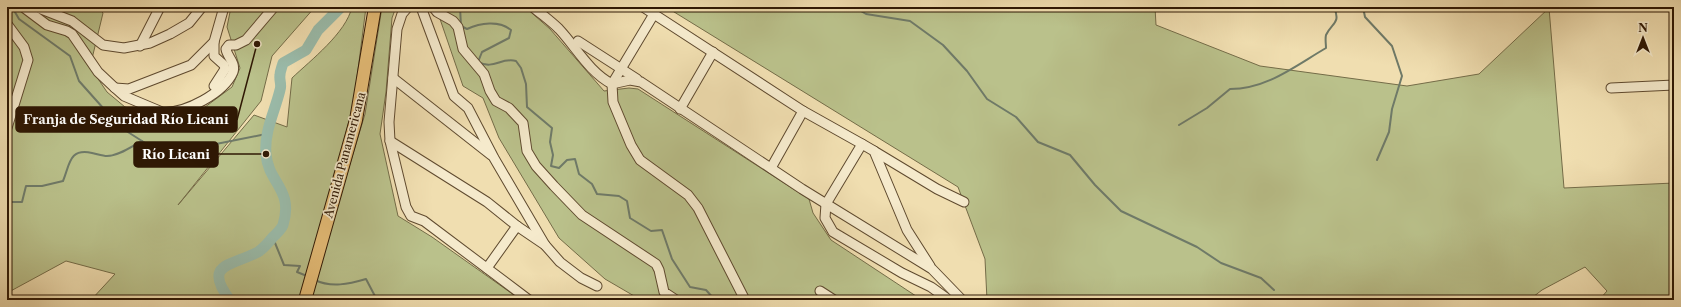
<svg xmlns="http://www.w3.org/2000/svg" width="1681" height="307" viewBox="0 0 1681 307" font-family="'Libre Caslon Text',serif">
  <style>
    .green { fill: #bac18b; stroke: #746c48 }
    .lines { fill: none; stroke-linecap: round; stroke-linejoin: round }
    .stream { stroke: #6f7a68; stroke-width: 2 }
    .river { stroke: #9abcab; stroke-width: 11 }
    .minor-casing { stroke: #5f4a2f; stroke-width: 11 }
    .major-casing { stroke: #2f1804; stroke-width: 14 }
    .minor { stroke: #f5eacc; stroke-width: 9 }
    .major { stroke: #e8bf78; stroke-width: 12 }
    .labels { text-anchor: middle; stroke-width: 3.5; stroke-linejoin: round; paint-order: stroke }
    .street-label { font-size: 12px; fill: #2f1804; stroke: #f5eacc }
    .leader { fill: none; stroke: #2f1804; stroke-width: 1.5 }
    .callout-dot { fill: #2f1804; stroke: #f5eacc; stroke-width: 1.5 }
    .callout { fill: #2f1804; stroke: #2f1804; stroke-width: 1.5 }
    .callout-label { font-size: 13px; text-anchor: middle; font-weight: bold; fill: #fff }
  </style>
  <rect width="100%" height="100%" fill="#f0deb0"/>
  <filter id="stains"><feTurbulence type="fractalNoise" baseFrequency=".005" numOctaves="4"/><feColorMatrix values="0 0 0 0 .2 0 0 0 0 .09 0 0 0 0 .02 0 0 0 .5 -.17"/></filter>
  <radialGradient id="worn" r=".72"><stop offset=".6" stop-color="#630" stop-opacity="0"/><stop offset="1" stop-color="#630" stop-opacity=".3"/></radialGradient>
  <g class="green">
    <path d="M7 7H98L103 13 90 67 107 92 125 107 163 119 197 113 232 87 240 68 227 27 231 7H315L272 56 261 101 178 205 254 115 287 127 292 78C311 60 346 33 352 7H366L354 101 322 228 300 300H91L115 274 66 261 7 293Z"/>
    <polygon points="382,7 396,7 392,18 386,92 380,134 398,216 432,237 521,300 309,300 365,114"/>
    <polygon points="432,7 525,7 550,29 604,91 629,88 638,89 809,199 813,213 831,240 922,300 641,300 605,279 559,238 499,138 483,98 463,86 440,19"/>
    <polygon points="666,7 1155,7 1156,25 1260,66 1407,86 1479,74 1549,8 1564,188 1674,183 1674,219 1671,230 1674,231 1674,293 1669,295 1668,300 1599,300 1607,291 1585,267 1542,290 1529,300 987,300 985,259 958,187"/>
  </g>
  <g class="lines">
    <g class="stream">
      <polyline points="12,7 19,19 70,56 79,81 120,127 142,141"/>
      <path d="M460 7 461 26 467 29C480 23 499 20 511 30L509 38 482 52 478 62C494 70 501 57 516 61L521 68 526 84 527 107 552 128 550 142 553 155 551 166 559 168 567 160 575 159 579 174 592 184 597 194 619 196 627 201 630 218 651 231 662 230 672 259 690 287 706 290 715 300"/>
      <polyline points="854,7 866,14 910,21 943,45 967,71 987,99 1016,117 1038,142 1070,155 1095,185 1121,211 1197,247 1221,263 1261,278 1274,290"/>
      <polyline points="1363,7 1365,17 1392,46 1402,76 1392,109 1389,132 1377,160"/>
      <path d="M1179 125 1207 108 1230 89C1267 89 1295 66 1326 48 1326 44 1325 39 1326 35 1332 22 1341 24 1334 7"/>
      <path d="M7 202H22L26 186H42L63 181C70 164 69 148 92 153 97 154 103 156 107 156 119 156 132 146 142 141L159 151 201 147 266 134"/>
      <polyline points="273,238 284,265 300,266 297,272 307,276"/>
      <path d="M315 280C331 288 349 284 366 279L377 300"/>
    </g>
    <path class="river" d="M230 300C202 263 232 266 258 252 264 248 269 242 273 237 277 233 281 230 283 225 294 189 268 183 266 154 264 131 275 111 280 90 282 85 279 80 280 75 280 71 282 67 283 63L306 50 318 30 341 7"/>
    <defs>
      <g id="minor">
        <path d="M23 7 47 25 67 31 72 34 98 72 115 88 124 96 162 112C185 114 224 93 233 72 236 62 227 57 226 49L229 45H236L246 40 274 7"/>
        <polyline points="36,7 72,21 103,45 124,48 150,43 170,34 189,23 202,7"/>
        <polyline points="408,7 402,14 397,29 389,122 390,141 406,207 411,216 424,221 529,300"/>
        <polyline points="421,7 454,96 468,108 494,158 545,245"/>
        <polyline points="433,7 437,12 453,21 458,27 463,49 484,74 490,91 496,101 509,108 523,123 527,151 536,166 554,186 582,215 656,264 659,270 664,292 676,300"/>
        <path d="M533 7C541 14 551 21 559 29 576 47 589 72 612 84L630 80 641 82 802 189 932 269 962 300"/>
        <polyline points="643,7 803,111 862,144"/>
        <polyline points="654,14 612,84 613,102 631,145 640,160 688,195 698,208 745,300"/>
        <polyline points="7,24 24,47 28,60 7,128"/>
        <polyline points="578,41 637,79"/>
        <polyline points="214,42 214,56 224,65 225,69 214,86"/>
        <polyline points="140,46 160,7"/>
        <polyline points="393,78 491,155"/>
        <polyline points="115,88 129,89 191,65 214,42 224,7"/>
        <polyline points="1611,88 1674,85"/>
        <polyline points="680,109 713,52"/>
        <polyline points="390,141 487,202 517,226 545,245 560,262 581,278 597,286"/>
        <polyline points="874,151 937,189 964,202"/>
        <polyline points="771,168 803,111"/>
        <polyline points="930,266 907,230 874,151 862,144 826,204 825,218 833,232 902,273 931,287 949,300"/>
        <polyline points="487,268 517,226"/>
        <polyline points="820,291 834,300"/>
      </g>
      <polyline id="major" points="305,300 356,120 375,7"/>
    </defs>
    <use href="#minor" class="minor-casing"/>
    <use href="#major" class="major-casing"/>
    <use href="#minor" class="minor"/>
    <use href="#major" class="major"/>
  </g>
  <g class="labels">
    <g class="street-label">
      <text transform="translate(345 155) rotate(-75)" y="4">Avenida Panamericana</text>
    </g>
  </g>
  <path class="leader" d="M257 44L237 120M266 154L218 154"/>
  <g class="callout-dot">
    <circle cx="257" cy="44" r="4"/>
    <circle cx="266" cy="154" r="4"/>
  </g>
  <g class="callout">
    <rect x="16" y="107" width="221" height="25" rx="4"/>
    <rect x="134" y="142" width="84" height="25" rx="4"/>
  </g>
  <g class="callout-label">
    <text x="126" y="124">Franja de Seguridad Río Licani</text>
    <text x="176" y="159">Río Licani</text>
  </g>
  <rect width="1681" height="307" fill="none" stroke="#f0deb0" stroke-width="24"/>
  <rect x="8" y="8" width="1665" height="291" fill="none" stroke="#2f1804" stroke-width="2"/>
  <rect x="12" y="12" width="1657" height="283" fill="none" stroke="#2f1804"/>
  <g transform="translate(1643 38)" stroke="#f5eacc" stroke-width="3" paint-order="stroke">
  <path d="M0-3L7 15L0 10L-7 15Z" fill="#2f1804"/>
  <text y="-6" font-size="11" font-weight="bold" text-anchor="middle" fill="#2f1804">N</text>
  </g>
  <rect width="100%" height="100%" filter="url(#stains)"/>
  <rect width="100%" height="100%" fill="url(#worn)"/>
</svg>
